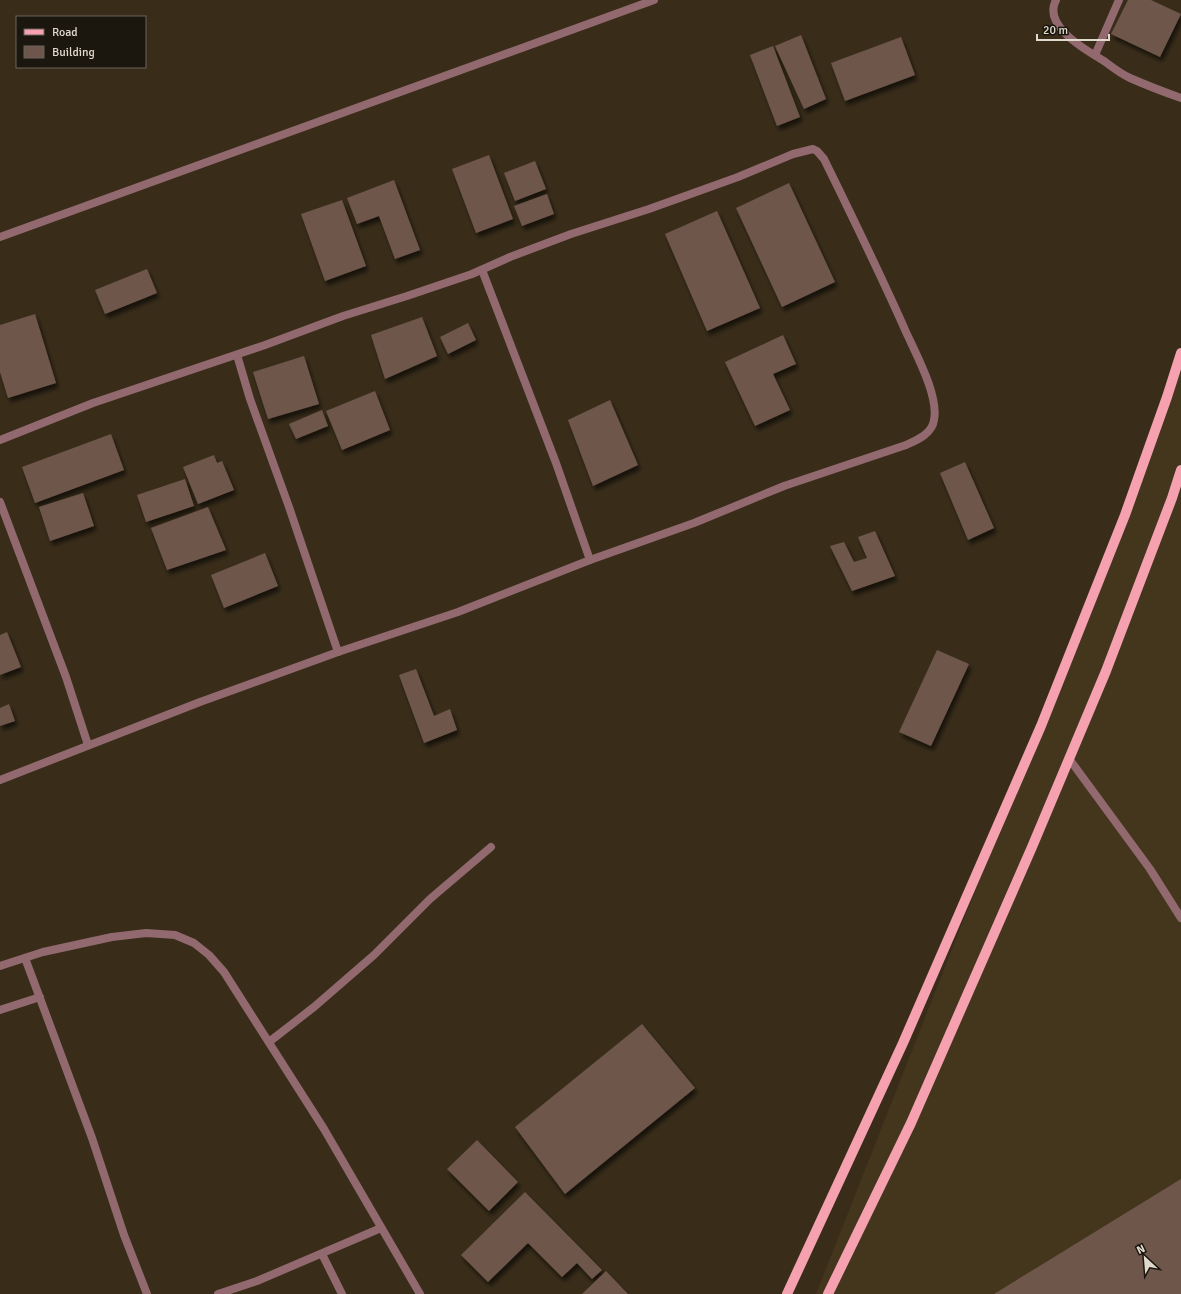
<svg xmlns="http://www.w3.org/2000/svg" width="1181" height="1294" viewBox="0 0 1181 1294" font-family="Signika,sans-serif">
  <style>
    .built { fill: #44351d }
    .building { fill: #6e564c; filter: url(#shadow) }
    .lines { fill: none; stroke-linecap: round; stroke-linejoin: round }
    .service { stroke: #92696f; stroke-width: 8 }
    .minor { stroke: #92696f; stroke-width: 8 }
    .tertiary { stroke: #92696f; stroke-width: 8 }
    .primary { stroke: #f6a1af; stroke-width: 10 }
  </style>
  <defs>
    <filter id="shadow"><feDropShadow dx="2.5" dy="4.5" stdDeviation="2" flood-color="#0009"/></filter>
  </defs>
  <rect width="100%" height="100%" fill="#392d1a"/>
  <polygon class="built" points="1181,369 1181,1294 816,1294"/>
  <g class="building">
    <polygon points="1128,0 1151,0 1181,14 1160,57 1111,34"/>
    <polygon points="801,35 826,99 804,109 775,46"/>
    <polygon points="901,37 915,75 845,101 831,63"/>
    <polygon points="773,46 800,117 777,126 750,55"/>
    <polygon points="489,155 513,219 476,233 452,169"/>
    <polygon points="535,161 546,189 515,201 504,173"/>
    <polygon points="394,180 420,250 395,259 379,216 357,224 347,198"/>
    <polygon points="789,183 835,282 782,307 736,208"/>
    <polygon points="547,194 554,214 522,226 514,206"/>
    <polygon points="342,200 366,266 325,281 301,214"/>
    <polygon points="717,211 760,308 707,331 665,234"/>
    <polygon points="147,269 157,293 105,314 95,290"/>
    <polygon points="35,314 56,383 8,398 0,372 0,325"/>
    <polygon points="422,317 437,356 385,379 371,335"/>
    <polygon points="468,323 476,340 448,354 440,337"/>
    <polygon points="783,335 796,364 773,374 790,410 755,426 725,362"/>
    <polygon points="304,356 319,404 268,419 253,372"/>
    <polygon points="375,391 390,430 342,450 326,411"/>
    <polygon points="610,400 638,465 593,486 568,420"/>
    <polygon points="322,410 328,426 296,439 289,424"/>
    <polygon points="111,434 124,470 35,503 22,467"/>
    <polygon points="214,455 217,463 222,461 234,490 198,504 183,467"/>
    <polygon points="965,462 994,528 968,540 940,473"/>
    <polygon points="185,479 194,506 146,522 137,495"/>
    <polygon points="83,493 94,526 50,541 39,507"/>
    <polygon points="208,507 226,550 167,570 151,528"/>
    <polygon points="875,531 895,576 852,591 830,546 844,542 854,562 867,558 858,537"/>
    <polygon points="265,553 278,586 224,608 211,575"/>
    <polygon points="7,632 21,667 0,675 0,635"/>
    <polygon points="937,650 969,664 931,746 899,732"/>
    <polygon points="416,669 434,716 450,709 457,730 424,743 399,675"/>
    <polygon points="9,704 15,721 0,726 0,708"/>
    <polygon points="642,1024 695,1088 565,1194 515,1127"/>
    <polygon points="477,1140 518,1182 489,1211 447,1169"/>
    <polygon points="1181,1179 1181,1294 994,1294"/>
    <polygon points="525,1192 602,1270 592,1279 577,1263 562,1277 528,1243 488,1282 461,1255"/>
    <polygon points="606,1271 628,1294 582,1294"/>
  </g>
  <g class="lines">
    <g class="service">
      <path d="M1056 0C1042 26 1086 50 1104 61 1112 67 1121 74 1130 78 1146 85 1164 92 1181 98"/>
      <polyline points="1095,55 1119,0"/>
      <polyline points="1070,760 1150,869 1181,918"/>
      <polyline points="0,1010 40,997"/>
    </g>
    <g class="minor">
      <polyline points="482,270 556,463 590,560"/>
      <polyline points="237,355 250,399 289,507 338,652"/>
      <path d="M0 440 93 403 265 345 343 316 407 296 472 274 510 257 571 234 649 209 738 177 793 154 813 149 817 151 824 159C852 216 880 273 906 332 916 354 939 396 934 420 932 434 917 440 906 445L784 486 694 523 590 560 458 612 338 652 200 702 0 780"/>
      <polyline points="0,502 66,677 88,745"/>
      <polyline points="25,958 92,1138 124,1235 147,1294"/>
      <polyline points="0,966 43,952 112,937 146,933 175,935 194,943 209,955 224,972 324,1129 420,1294"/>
      <polyline points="269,1042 314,1007 374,955 430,899 491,847"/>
      <polyline points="322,1254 342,1294"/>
      <polyline points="218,1294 257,1281 381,1228"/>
    </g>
    <polyline class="tertiary" points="0,237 654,0"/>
    <g class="primary">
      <polyline points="787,1294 903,1043 1041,726 1125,515 1167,397 1181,353"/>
      <polyline points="828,1294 911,1123 1032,847 1106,671 1172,498 1181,470"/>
    </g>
  </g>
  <rect x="16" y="16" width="130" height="52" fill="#1b160e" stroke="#6a645a"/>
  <rect x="24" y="29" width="20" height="6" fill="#f6a1af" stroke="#6a645a"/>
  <text x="52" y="36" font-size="12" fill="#e0d9cd">Road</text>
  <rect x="24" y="46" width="20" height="12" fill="#6e564c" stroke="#6a645a"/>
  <text x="52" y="56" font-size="12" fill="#e0d9cd">Building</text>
  <g transform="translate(1145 1258) rotate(334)" stroke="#1b160e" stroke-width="3" paint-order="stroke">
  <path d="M0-3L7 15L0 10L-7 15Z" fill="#e0d9cd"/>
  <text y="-6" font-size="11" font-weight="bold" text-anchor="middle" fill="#e0d9cd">N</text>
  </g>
  <path d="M1037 34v6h72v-6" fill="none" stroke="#e0d9cd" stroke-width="2"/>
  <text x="1043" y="34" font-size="12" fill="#e0d9cd" stroke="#1b160e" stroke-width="3" paint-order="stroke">20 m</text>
</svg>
